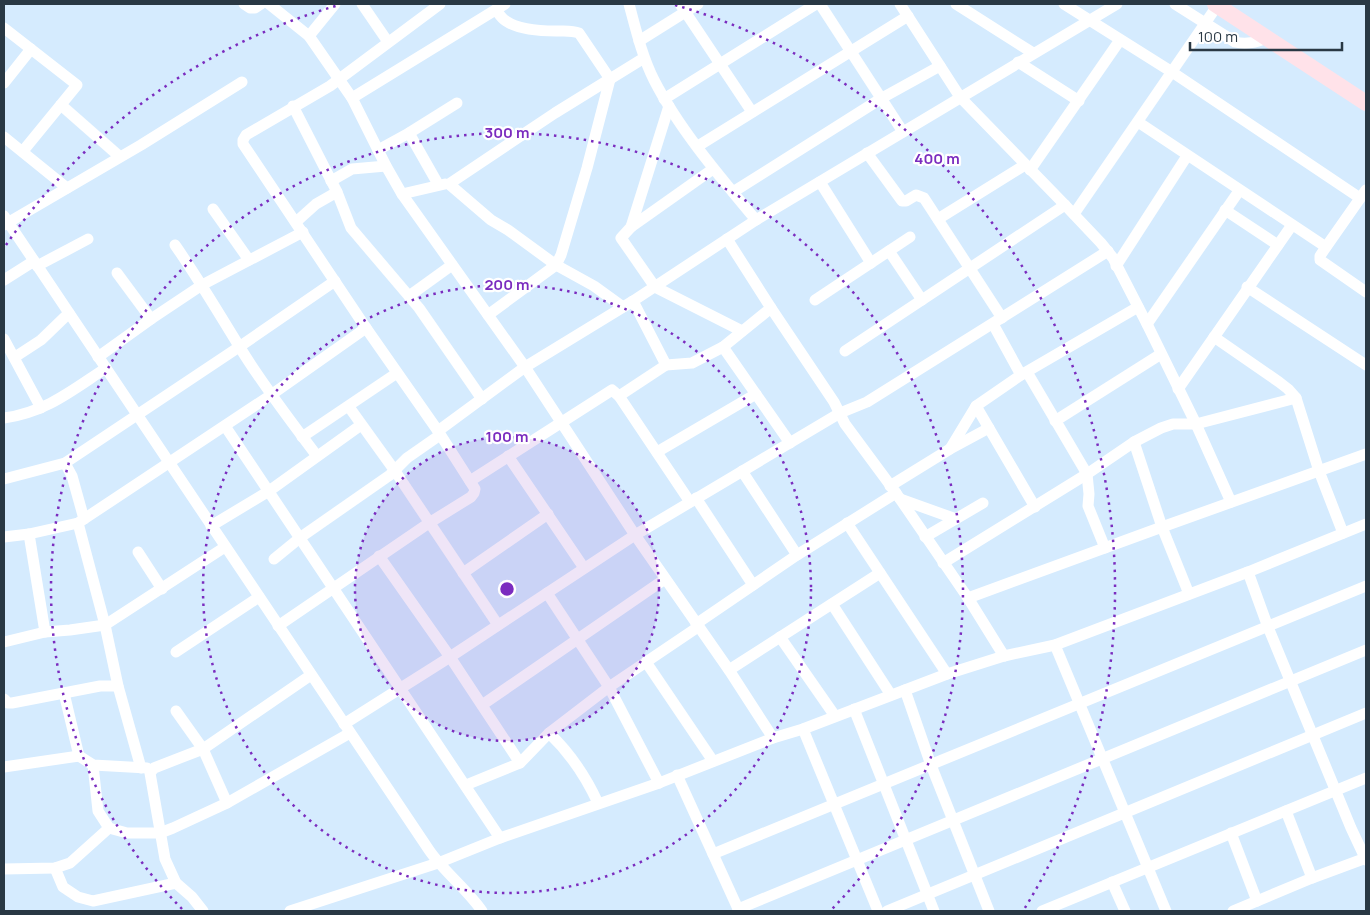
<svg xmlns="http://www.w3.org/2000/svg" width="1370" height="915" viewBox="0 0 1370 915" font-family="Manrope,sans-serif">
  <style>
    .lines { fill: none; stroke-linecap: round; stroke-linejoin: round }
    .street { stroke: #fff; stroke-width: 11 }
    .secondary { stroke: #ffe2e9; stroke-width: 16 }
    .ring { fill: none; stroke: #7b2cbf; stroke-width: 2.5; stroke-dasharray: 2.5 5 }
    .centre { fill: #7b2cbf; stroke: #fff; stroke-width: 2.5 }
    .ring-label { font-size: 15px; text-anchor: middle; font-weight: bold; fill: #7b2cbf; stroke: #fff; stroke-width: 4.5; stroke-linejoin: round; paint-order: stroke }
  </style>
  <rect width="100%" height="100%" fill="#d5ebfe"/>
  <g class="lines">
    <g class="street">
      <polyline points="244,4 250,8 255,8 261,4"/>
      <polyline points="269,4 309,36 352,98 386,166 402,194 525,367 635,535 729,670 773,738"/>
      <polyline points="362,4 388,42"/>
      <path d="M629 4C636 30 642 56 654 80 679 129 721 178 756 220"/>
      <polyline points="680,4 752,112"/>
      <polyline points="820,4 903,132"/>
      <polyline points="900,4 960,97 1065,205 1101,243 1113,258 1147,324 1196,424 1231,502"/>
      <polyline points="956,4 1033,53"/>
      <polyline points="1064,4 1172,72 1360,198"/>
      <path d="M1175 4 1235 42C1247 45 1256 42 1267 38"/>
      <polyline points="4,28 77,85 23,151"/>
      <polyline points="309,36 335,4"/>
      <polyline points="639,41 698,4"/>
      <polyline points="1018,62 1079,101"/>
      <polyline points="4,83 31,49"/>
      <polyline points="352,98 505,4"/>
      <polyline points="664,99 816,4"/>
      <polyline points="61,105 119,156"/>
      <polyline points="293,106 337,192 351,228 419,308 482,399"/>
      <polyline points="1138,122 1326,247"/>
      <polyline points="409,133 438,184"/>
      <polyline points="4,137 67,188"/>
      <polyline points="698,146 908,16"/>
      <polyline points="378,150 409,133 457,103"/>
      <polyline points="867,153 902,201 906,201 916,195 924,198 1002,318"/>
      <polyline points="713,169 631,227 621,238 655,287 742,331"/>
      <polyline points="1030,170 1120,40"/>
      <polyline points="331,181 352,169 386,166"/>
      <polyline points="820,182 871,263"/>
      <polyline points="1366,190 1326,247 1320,256 1320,260 1366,292"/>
      <polyline points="733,192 882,98 940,66"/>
      <polyline points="402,194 445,184"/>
      <polyline points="213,209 249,260"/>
      <polyline points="1225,210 1278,245"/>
      <polyline points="1074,214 1217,6"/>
      <path d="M4 216 429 850C444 872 467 889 482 911"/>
      <polyline points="938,219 1025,165"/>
      <polyline points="296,222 316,204 337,192"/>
      <polyline points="4,225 141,145 242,82"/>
      <polyline points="631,227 669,106"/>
      <polyline points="727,239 771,308 834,402 845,424 896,493 968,598 1004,656"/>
      <path d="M175 245C198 278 218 312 239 346 262 384 290 420 317 456"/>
      <polyline points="889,251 922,300"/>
      <polyline points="37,266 88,239"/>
      <polyline points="1116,266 1187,156"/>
      <polyline points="117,273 151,319"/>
      <polyline points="4,280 34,261"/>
      <polyline points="1247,287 1366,365"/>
      <polyline points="409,296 452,265"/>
      <polyline points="815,300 910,237"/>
      <polyline points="633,301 666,365 692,363 723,347 771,308"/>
      <polyline points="623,307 594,286 556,265 508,230 491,220 449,184 555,113 644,58"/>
      <path d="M488 315 556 265 561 255 587 168 610 79 579 33C572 30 564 31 556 31 541 31 519 30 506 21 502 19 499 14 496 10"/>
      <polyline points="993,324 1021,375"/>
      <polyline points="1147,324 1239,191"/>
      <polyline points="1214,337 1279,382 1288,389 1296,398 1319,471 1343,533"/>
      <polyline points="4,339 41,408"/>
      <polyline points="723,347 790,443"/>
      <polyline points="845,351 1065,205"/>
      <polyline points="15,357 41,340 69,313"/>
      <polyline points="98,357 151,319 202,285 303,232"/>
      <polyline points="1027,372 1087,474 1089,494 1088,506 1105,548"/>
      <polyline points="1178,389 1292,225"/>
      <polyline points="619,396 666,365"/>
      <polyline points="976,406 1035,507"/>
      <polyline points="349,407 395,471 498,625"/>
      <path d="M4 418C46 412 71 391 106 368"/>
      <polyline points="1055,421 1161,354"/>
      <polyline points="225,426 500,838"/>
      <polyline points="438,431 525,367 633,301 756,220 1117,4"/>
      <polyline points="302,437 397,373"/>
      <polyline points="1134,442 1162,527 1189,594"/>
      <polyline points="950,449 976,406 1021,375 1138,307"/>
      <polyline points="657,452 756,394"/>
      <polyline points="508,456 584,568"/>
      <polyline points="65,463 72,476 84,519"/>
      <polyline points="742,471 797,555"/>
      <polyline points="4,479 65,463 239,347 335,281"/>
      <polyline points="470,481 612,390 619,396 690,502"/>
      <polyline points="890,486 950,449 989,428"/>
      <polyline points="696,498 753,585"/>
      <polyline points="900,499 956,519"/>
      <polyline points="78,523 105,625 118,686 141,768"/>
      <polyline points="847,523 947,674"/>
      <polyline points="211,526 269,491 361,425"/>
      <polyline points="29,534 45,632"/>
      <polyline points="4,537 29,534 78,523 271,395 366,328"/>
      <polyline points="925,537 983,503"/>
      <polyline points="138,552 162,589"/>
      <polyline points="379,556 450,657 520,763"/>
      <polyline points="274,559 301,537 390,475 407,458 440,435"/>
      <polyline points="943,563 1087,474 1134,442 1161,428 1173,424 1196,424 1296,398"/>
      <polyline points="1248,572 1268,627 1351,828 1366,860"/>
      <polyline points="463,573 548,514"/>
      <polyline points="547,593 609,687 659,783"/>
      <polyline points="968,598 1162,527 1366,454"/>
      <polyline points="832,604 891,695"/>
      <polyline points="696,624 797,555 896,493"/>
      <polyline points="278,626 429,523 471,497 474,493 475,489 438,431 366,328 243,144 243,140 246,135 330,86 440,4"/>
      <polyline points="780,637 835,716"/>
      <polyline points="4,642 45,632 70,630 105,625 225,547"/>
      <polyline points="1055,645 1166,911"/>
      <polyline points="176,652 259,597"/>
      <polyline points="646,662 713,761"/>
      <polyline points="729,670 880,573"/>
      <polyline points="905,690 931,765 989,911"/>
      <polyline points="64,693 79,756 93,765 147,768"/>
      <polyline points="4,699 8,703 12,703 100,686 118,686"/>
      <polyline points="482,705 665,579"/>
      <polyline points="854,709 934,911"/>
      <polyline points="176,711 203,749 227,803"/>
      <polyline points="344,724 450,657 635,535 840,413 867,402 1108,251"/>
      <polyline points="803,729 878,911"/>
      <path d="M549 733C570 753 586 777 598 803"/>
      <polyline points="93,765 98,811 109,828 127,833 160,833 173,828 227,803 350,733"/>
      <polyline points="4,767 79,756"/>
      <polyline points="677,775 739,911"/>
      <polyline points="466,785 520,763 549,733 609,687 698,627"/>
      <polyline points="1286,811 1312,878"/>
      <polyline points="1231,833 1257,901"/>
      <polyline points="713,854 1366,586"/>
      <polyline points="55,868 63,887 78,897 93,901 176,883"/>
      <polyline points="4,869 55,868 70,863 109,828"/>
      <polyline points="1112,882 1125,911"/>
      <polyline points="738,909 1366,650"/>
      <polyline points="203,911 192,897 176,883 165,859 150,773 154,768 203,749 311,675"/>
      <polyline points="290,911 438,863 500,838 659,783 773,738 803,729 947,674 1004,656 1055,645 1248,572 1366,524"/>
      <polyline points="887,911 1366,713"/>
      <polyline points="1042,911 1366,778"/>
      <polyline points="1233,911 1312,878 1366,858"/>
    </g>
    <polyline class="secondary" points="1215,4 1366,103"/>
  </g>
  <circle cx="507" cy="589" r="152" fill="#7b2cbf" fill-opacity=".12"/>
  <g class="ring">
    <circle cx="507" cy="589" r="152"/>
    <circle cx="507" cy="589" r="304"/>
    <path d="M182 909A456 456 0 1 1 832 909"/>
    <path d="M6 245A608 608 0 0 1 339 5M675 5A608 608 0 0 1 1023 911"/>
  </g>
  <circle cx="507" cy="589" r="8" class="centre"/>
  <g class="ring-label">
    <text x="507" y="138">300 m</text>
    <text x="937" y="164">400 m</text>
    <text x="507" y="290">200 m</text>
    <text x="507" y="442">100 m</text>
  </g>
  <rect width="1370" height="915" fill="none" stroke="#293844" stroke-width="10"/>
  <path d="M1190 42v8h152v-8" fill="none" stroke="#293844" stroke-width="2.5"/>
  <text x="1198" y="42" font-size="15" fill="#293844" stroke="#ffffff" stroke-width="4" paint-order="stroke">100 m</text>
</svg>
